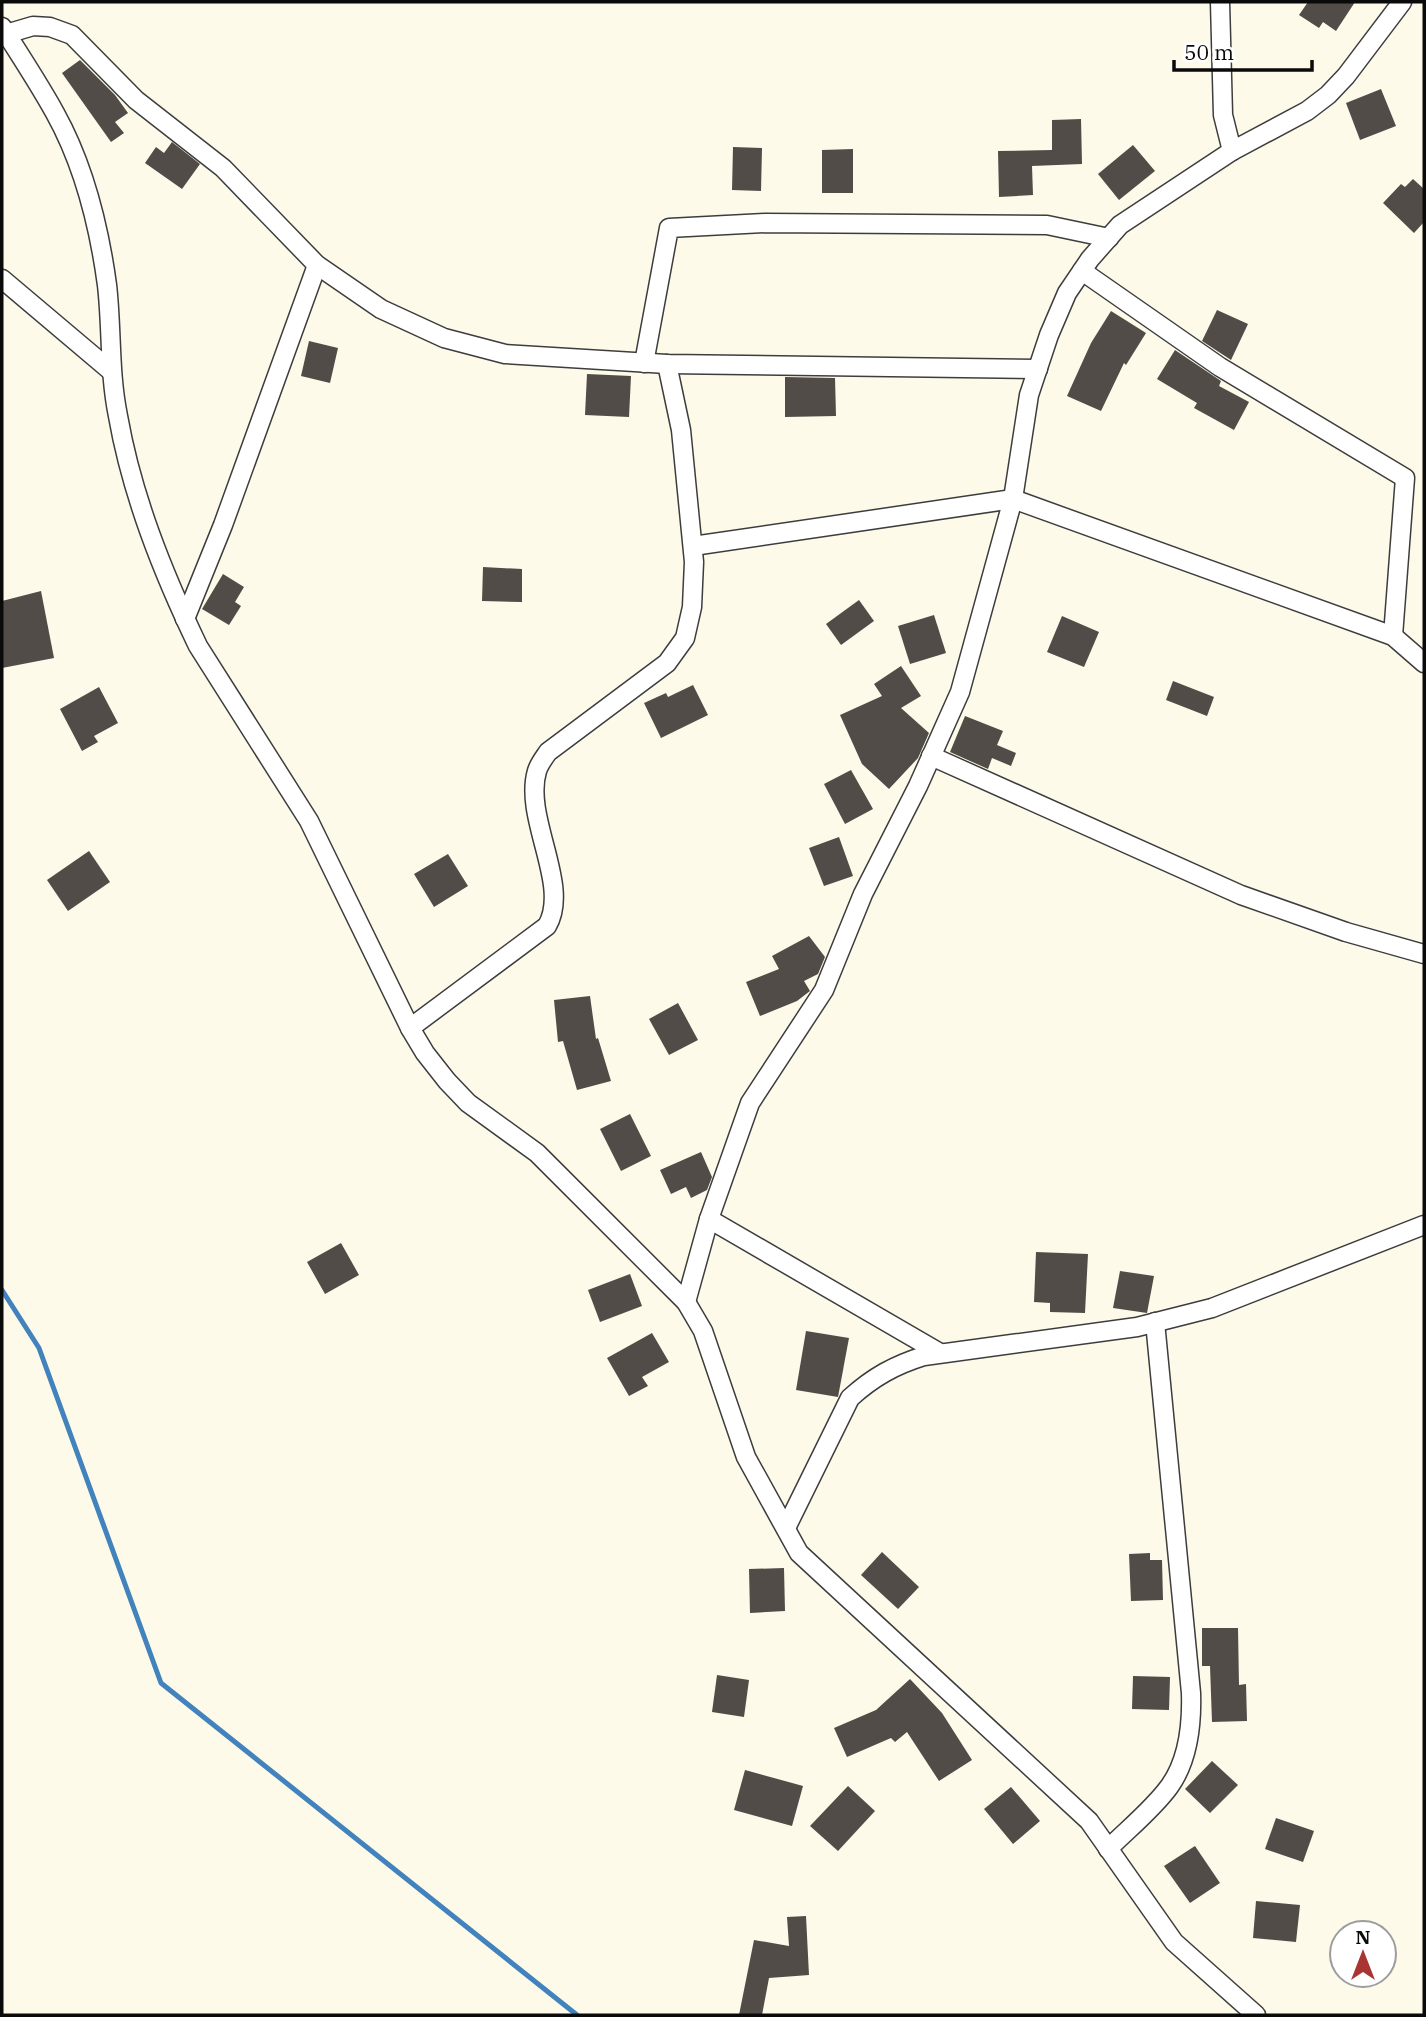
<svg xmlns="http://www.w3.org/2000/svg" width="1426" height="2017" viewBox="0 0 1426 2017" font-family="'IBM Plex Serif',serif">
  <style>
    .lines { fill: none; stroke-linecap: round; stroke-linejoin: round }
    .stream { stroke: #4283bd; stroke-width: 5 }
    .building { fill: #514c47 }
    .minor-casing { stroke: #3d3d3d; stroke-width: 21 }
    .minor { stroke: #fff; stroke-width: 18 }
  </style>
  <rect width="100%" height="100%" fill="#fdfae9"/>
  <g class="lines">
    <polyline class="stream" points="2,1290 39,1348 161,1683 577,2015"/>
  </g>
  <g class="building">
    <polygon points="1308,2 1355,2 1336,31 1323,22 1319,28 1299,15"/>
    <polygon points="80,60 115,95 128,113 115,122 124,133 111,142 62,73"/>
    <polygon points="1381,89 1396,126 1360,140 1346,103"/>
    <polygon points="1081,119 1082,164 1032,166 1033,195 999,197 998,151 1052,150 1052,120"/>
    <polygon points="172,142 200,164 182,189 145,163 156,147 164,153"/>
    <polygon points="1133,145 1155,171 1119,200 1098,174"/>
    <polygon points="733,147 762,148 761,191 732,190"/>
    <polygon points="853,149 853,193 822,193 822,150"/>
    <polygon points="1413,179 1424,189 1424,222 1414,233 1383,203 1401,184 1405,187"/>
    <polygon points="1217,310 1248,324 1231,360 1202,341"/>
    <polygon points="1111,311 1146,333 1126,365 1124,363 1101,411 1067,396 1091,343"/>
    <polygon points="309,341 338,348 330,383 301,376"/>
    <polygon points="1175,350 1221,381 1219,386 1249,402 1234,430 1194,408 1197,403 1157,379"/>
    <polygon points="587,374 631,376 629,417 585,415"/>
    <polygon points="785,377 835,378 836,416 785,417"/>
    <polygon points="483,567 522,569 522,602 482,601"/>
    <polygon points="223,574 244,587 235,602 241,606 229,625 202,609"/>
    <polygon points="41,591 54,658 2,668 2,601"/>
    <polygon points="859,600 874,621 841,645 826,624"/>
    <polygon points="934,615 946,653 910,664 898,626"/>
    <polygon points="1062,616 1099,632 1084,667 1047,652"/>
    <polygon points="901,666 921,696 901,708 929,733 918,758 889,789 862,764 840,715 882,696 874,684"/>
    <polygon points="1173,681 1214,697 1207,716 1166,700"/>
    <polygon points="693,685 708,715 661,738 644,703 666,693 668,697"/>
    <polygon points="99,687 118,723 94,736 98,742 82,751 60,709"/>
    <polygon points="965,716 1003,731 997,745 1016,753 1011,766 992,758 988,769 950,752"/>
    <polygon points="851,770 873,809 845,824 824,784"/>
    <polygon points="839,837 853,876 824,886 809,848"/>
    <polygon points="89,851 110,882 68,911 47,880"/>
    <polygon points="448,854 468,886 434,907 414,874"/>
    <polygon points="809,936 825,957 818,974 804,981 810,991 797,1001 760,1016 746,982 779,969 772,956"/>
    <polygon points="590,996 596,1039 598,1038 611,1081 577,1090 563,1041 558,1042 554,1000"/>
    <polygon points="678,1003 698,1040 669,1055 649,1019"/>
    <polygon points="630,1114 651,1156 621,1171 600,1129"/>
    <polygon points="701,1152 712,1177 707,1190 691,1198 686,1187 671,1194 660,1170"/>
    <polygon points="341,1243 359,1275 325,1294 307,1262"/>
    <polygon points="1036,1252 1088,1254 1085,1313 1050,1312 1050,1303 1034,1302"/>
    <polygon points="1120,1271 1154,1276 1147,1313 1113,1308"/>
    <polygon points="630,1274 642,1306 600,1322 588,1290"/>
    <polygon points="806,1331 849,1338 838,1397 796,1390"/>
    <polygon points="652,1333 669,1362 642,1377 648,1386 629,1396 607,1358"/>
    <polygon points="882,1552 919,1587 898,1609 861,1575"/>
    <polygon points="1150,1553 1150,1560 1162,1560 1163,1600 1131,1601 1129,1554"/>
    <polygon points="784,1568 785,1611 750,1613 749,1569"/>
    <polygon points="1202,1628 1238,1628 1239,1685 1246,1684 1247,1721 1212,1722 1210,1666 1202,1666"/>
    <polygon points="717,1675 749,1680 744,1717 712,1712"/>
    <polygon points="1133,1676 1170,1677 1169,1710 1132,1709"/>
    <polygon points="910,1679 942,1713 972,1760 939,1781 907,1732 895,1742 891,1738 847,1757 834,1728 876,1710"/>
    <polygon points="1212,1761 1238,1785 1210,1813 1185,1789"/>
    <polygon points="745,1770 803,1786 792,1826 734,1810"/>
    <polygon points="848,1786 875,1811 838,1851 810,1826"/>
    <polygon points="1011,1787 1040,1821 1013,1844 984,1809"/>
    <polygon points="1276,1818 1314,1831 1303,1862 1265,1849"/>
    <polygon points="1195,1846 1220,1883 1190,1903 1164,1866"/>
    <polygon points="1256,1901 1300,1905 1296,1942 1253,1938"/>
    <polygon points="806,1916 809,1975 769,1978 762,2015 739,2015 754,1940 789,1946 787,1917"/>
  </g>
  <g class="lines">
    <defs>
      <g id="minor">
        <polyline points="1220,2 1223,115 1232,151"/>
        <path d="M2 27C20 55 39 84 55 113 84 165 99 226 107 285 112 328 109 372 118 416 132 496 163 573 198 646L309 821 410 1028 425 1053 447 1081 468 1103 537 1153 686 1302 703 1331 746 1457 799 1553 1089 1821 1174 1942 1256 2015"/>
        <polyline points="6,34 33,26 50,27 72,35 136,100 223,168 317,265 381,309 444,338 505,354 667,364 1038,369"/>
        <polyline points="1082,271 1220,367 1405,478 1393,636"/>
        <polyline points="2,279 111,371"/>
        <polyline points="644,363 669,228 765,223 1047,225 1109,238"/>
        <polyline points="693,546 1013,499 1393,636 1424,663"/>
        <polyline points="185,619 223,525 317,265"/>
        <polyline points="931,756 1241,895 1346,932 1424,954"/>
        <path d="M410 1028 547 926C571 885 523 818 537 771 539 764 544 758 548 752L667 663 685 638 692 607 694 562 681 430 667 364"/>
        <polyline points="709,1219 940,1353"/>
        <polyline points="686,1302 709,1219 750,1103 824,990 863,894 918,786 960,692 1013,499 1029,395 1049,335 1067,293 1090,259 1120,225 1232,151 1307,111 1328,95 1346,76 1402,2"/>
        <path d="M786 1528 850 1398C873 1377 895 1365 924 1356L1137 1327 1212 1308 1424 1225"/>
        <path d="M1108 1849C1128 1829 1153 1809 1169 1787 1188 1761 1192 1724 1191 1693L1155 1322"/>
      </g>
    </defs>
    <use href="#minor" class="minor-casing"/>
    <use href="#minor" class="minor"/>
  </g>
  <rect width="1426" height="2017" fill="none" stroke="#0a0a0a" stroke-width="7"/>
  <g transform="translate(1363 1954)"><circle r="33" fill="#ffffff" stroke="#9d9d9d" stroke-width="2"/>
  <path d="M0-5L12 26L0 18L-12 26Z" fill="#a93532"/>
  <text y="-10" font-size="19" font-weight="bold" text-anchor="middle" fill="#0a0a0a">N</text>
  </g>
  <path d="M1174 60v10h138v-10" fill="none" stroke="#0a0a0a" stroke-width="3.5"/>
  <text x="1184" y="60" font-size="21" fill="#0a0a0a" stroke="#ffffff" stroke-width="5" paint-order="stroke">50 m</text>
</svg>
